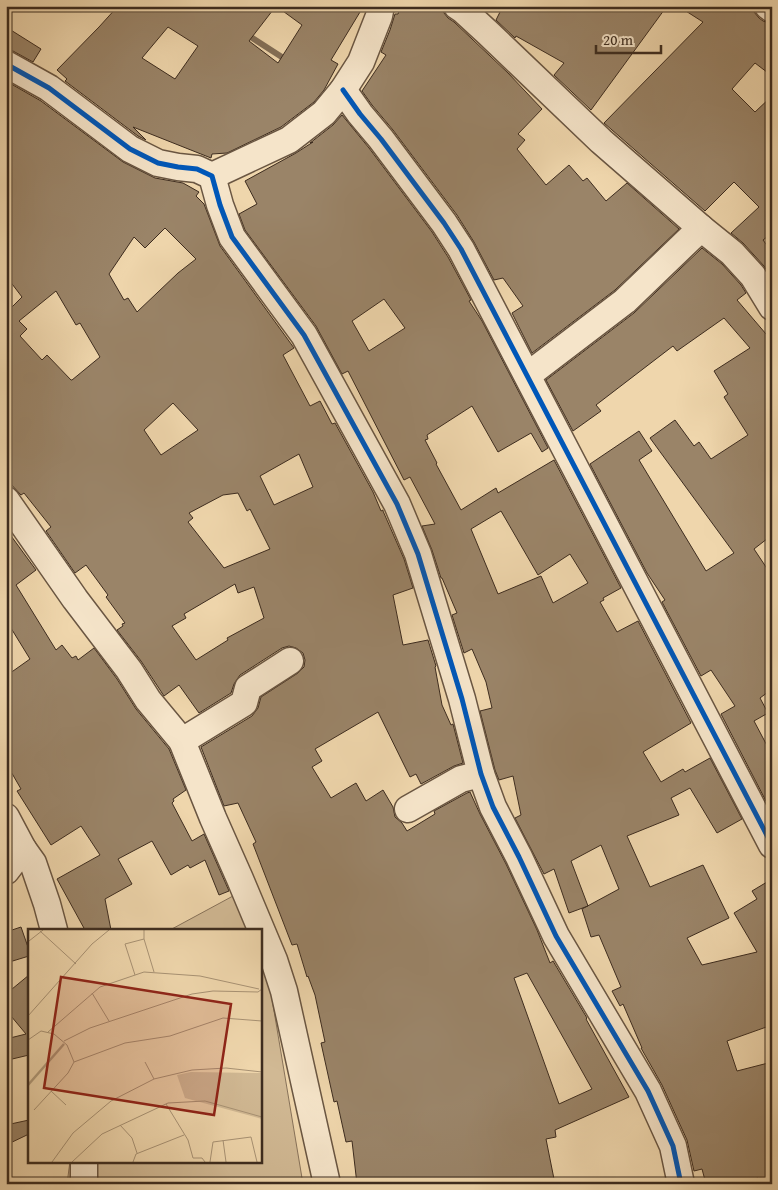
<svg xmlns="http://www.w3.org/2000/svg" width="778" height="1190" viewBox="0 0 778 1190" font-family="'Gentium Book Plus',serif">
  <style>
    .green { fill: #d1b994; stroke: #87725a }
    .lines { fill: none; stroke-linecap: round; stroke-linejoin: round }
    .stream { stroke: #836f57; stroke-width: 6 }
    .building { fill: #9a8468; stroke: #3d2c1f; fill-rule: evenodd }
    .minor-casing { stroke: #6a5642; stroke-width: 29 }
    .minor { stroke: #f5e4c9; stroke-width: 26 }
    .cycleway-casing { stroke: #f5e4c9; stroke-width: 8 }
    .cycleway { stroke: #0057b8; stroke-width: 5 }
    .inset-river { fill: none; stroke: #b29c7c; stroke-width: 2.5 }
    .inset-road { fill: none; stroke: #a89274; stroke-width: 1 }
    .view { fill: #8f2418; fill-opacity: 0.15; stroke: #8f2418; stroke-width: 2.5 }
    .inset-edge { fill: none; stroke: #3d2c1f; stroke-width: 2.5 }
  </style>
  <rect width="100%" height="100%" fill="#efd6ac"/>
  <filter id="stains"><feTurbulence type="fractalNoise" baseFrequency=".004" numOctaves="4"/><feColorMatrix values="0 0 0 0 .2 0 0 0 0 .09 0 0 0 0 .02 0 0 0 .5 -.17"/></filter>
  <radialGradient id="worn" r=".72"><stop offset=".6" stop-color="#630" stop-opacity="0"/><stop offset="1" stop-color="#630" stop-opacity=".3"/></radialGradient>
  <g class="green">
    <polygon points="233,896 247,930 170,930"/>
    <polygon points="260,962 270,987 303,1184 67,1184 70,1161 260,1161"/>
  </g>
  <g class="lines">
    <polyline class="stream" points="246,34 288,61"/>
  </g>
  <g class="building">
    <path d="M118 6H350L360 12 331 60 338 64 324 90 314 102 281 127 227 153 212 154 211 158 133 127 146 140 138 136 65 81 67 79 57 70 99 27ZM276 6 302 25 278 63 249 41ZM168 27 198 46 175 79 142 58Z"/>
    <polygon points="401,6 442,6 444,13 448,18 454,22 508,73 542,109 518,134 525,140 517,149 546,185 569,165 583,181 587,178 606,201 627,183 679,229 615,290 532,353 512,313 523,306 503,278 494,280 474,242 457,215 393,130 372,105 362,91 386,55 381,52 390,30 395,14 398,14"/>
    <polygon points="503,6 667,6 591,110 554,75 564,63 516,36 515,38 496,20"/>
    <polygon points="678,6 753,6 754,12 759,18 763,21 772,24 772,76 755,63 732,89 755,112 772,96 772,233 763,240 772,252 772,271 769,274 764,266 743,243 731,233 759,207 734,182 705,211 604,123 703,22"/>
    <polygon points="6,27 41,49 33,62 13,51 6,49"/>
    <path d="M6 81 41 101 123 162 155 178 183 183 199 192 196 196 204 204 220 246 294 348 283 355 310 406 320 401 332 424 335 423 373 492 381 511 383 510V511L404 559 413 588 393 595 403 645 428 640 436 666 435 667 442 705 451 725 453 724 463 763 454 766 421 784 416 774 410 777 378 712 315 749 322 761 312 767 331 798 356 783 366 801 383 790 393 807 395 817 402 823 407 831 435 814 434 811 467 793 470 792 480 814 506 864 537 930 550 963 553 961 587 1018 586 1019 629 1097 555 1130 556 1137 546 1139 555 1184H407L406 1179 357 1184 352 1141 346 1142 337 1101 334 1102 321 1043 325 1042 315 995 308 976 307 977 297 944 292 945 253 844 256 842 238 803 224 806 201 747 252 716 258 708 261 697 298 673 304 667 305 660 303 653 296 648 289 646 282 648 240 675 234 684 231 693 199 713 179 685 164 696 141 661 117 630 123 626 122 624 125 623 106 597 108 595 86 565 75 573 46 531 51 527 24 493 21 495 6 479V307L9 310 22 297 6 276ZM165 228 196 259 178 273 137 312 128 298 124 300 109 274 134 237 145 248ZM56 291 76 325 80 323 100 357 72 380H71L47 355 42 360 20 336 27 329 19 321ZM173 403 198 430 161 455 144 430ZM299 454 313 487 274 505 260 476ZM238 493 247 511 250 509 270 549 224 568 188 522 193 518 189 513 223 495ZM235 584 238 593 254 587 264 618 227 638 228 640 196 660 172 626 186 618 184 614ZM527 973 592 1089 559 1104 514 978Z"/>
    <path d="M342 115 369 148 432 232 448 257 471 300 469 301 482 321 548 448 542 452 531 433 498 452 472 406 427 435 428 439 425 440 437 463 436 464 461 510 496 488 498 493 554 460 621 588 603 598 604 600 600 602 617 632 638 621 691 723 643 752 661 782 683 769 685 772 710 758 742 819 717 833 690 788 671 798 679 815 627 836 650 887 703 865 729 918 687 938 702 965 757 952 734 913 757 899 752 891 772 879V1025L727 1041 737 1071 772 1062V1184H759L758 1178 735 1184H706L702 1169 694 1171 687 1140 662 1085 641 1048H642L623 1004 620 1006 612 991 621 987 599 935 591 937 582 909 619 889 601 845 571 861 588 906 569 913 554 869 544 874 515 818 521 815 513 776 499 780 495 770 480 711 492 708 486 682 472 649 464 653 452 615 457 613 442 578H441L432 550 422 526 435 524 410 477 404 480 348 371 342 374 316 326 245 230 239 214 257 204 245 181 296 153 313 142 310 143 333 125ZM384 299 405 328 369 351 352 321ZM501 511 538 575 570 554 588 583 553 603 541 576 498 594 471 529Z"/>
    <polygon points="702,248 722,264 741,285 746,293 737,300 772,341 772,535 754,549 772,576 772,689 760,698 768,713 754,721 772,755 772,803 768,805 721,714 735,706 711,670 701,676 662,602 665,600 647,573 590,464 639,431 652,451 639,460 706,571 734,553 650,438 675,420 694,446 699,442 711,459 748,435 724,397 728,394 714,371 750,348 724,318 677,351 673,346 596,405 601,411 573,431 546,380 634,313"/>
    <polygon points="6,529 36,570 16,585 56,650 62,645 72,658 76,656 78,660 94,648 117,679 136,709 169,749 186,790 173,799 174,801 172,803 192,841 204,834 229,891 219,895 205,860 190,868 188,865 171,875 152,841 118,859 132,884 105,899 111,930 85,930 57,879 100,855 81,826 51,845 17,791 21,789 6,763 6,676 30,659 6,620"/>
    <polygon points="21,927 29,950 29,956 6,963 6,932"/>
    <polygon points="29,975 29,1055 8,1060 6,1050 6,1039 26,1034 6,1010 6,994"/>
    <polygon points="29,1120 29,1134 6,1145 6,1125"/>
  </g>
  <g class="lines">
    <defs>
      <g id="minor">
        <polyline points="457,6 463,10 488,33 601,141 701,228 732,253 753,276 772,307"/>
        <polyline points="768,6 772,9"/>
        <polyline points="6,64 49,88 130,149 158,163 178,167 197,169 212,176 220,205 232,237 304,335 397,504 418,554 462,699 481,774 493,807 519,857 556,936 648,1091 673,1146 681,1184"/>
        <path d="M343 90 360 114 381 139 444 223 461 249C565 447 668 646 772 845"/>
        <polyline points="212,176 289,140 324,113 343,90 361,62 379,16 381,6"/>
        <polyline points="528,375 625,301 701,228"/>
        <polyline points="6,500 75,599 129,670 148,700 182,741 213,818 240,879 274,960 284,991 327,1184"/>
        <polyline points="182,741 244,703 248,688 290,661"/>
        <polyline points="408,809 461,779 481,774"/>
        <polyline points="6,817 23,849 33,863 47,904 54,930"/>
        <polyline points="6,871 23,849"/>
        <polyline points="84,1184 84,1161"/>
      </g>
    </defs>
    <use href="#minor" class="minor-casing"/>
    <use href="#minor" class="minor"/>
    <defs>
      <g id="cycleway">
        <polyline points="6,64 49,88 130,149 158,163 178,167 197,169 212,176 220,205 232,237 304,335 397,504 418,554 462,699 481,774 493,807 519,857 556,936 648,1091 673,1146 681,1184"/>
        <path d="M343 90 360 114 381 139 444 223 461 249C565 447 668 646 772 845"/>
      </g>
    </defs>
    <use href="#cycleway" class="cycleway-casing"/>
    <use href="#cycleway" class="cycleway"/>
  </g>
  <g transform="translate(28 929)">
    <rect width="234" height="234" fill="#efd6ac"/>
    <path d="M163 143 234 144V190L157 169 149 146Z" fill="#d1b994"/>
    <path class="inset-river" d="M0 156 36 115"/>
    <path class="inset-road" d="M12 2 48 35M116 10 126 43M1 12 15 1M107 46 97 15 116 10V1M64 64 81 92M0 87 64 15 81 1M20 103 72 58 116 43 172 47 231 60M0 111 13 102 26 105 39 116 46 133M36 112 62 99 164 65 185 62 230 63 234 60M46 133 97 114 142 107 195 89 234 92M117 133 126 150M23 162 38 176M138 175 160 211 165 229H174L177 233M6 181 40 144 46 133M92 196 104 209 109 224M195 211 198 233M24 233 45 204 83 172 126 150 164 141 198 139 234 143M44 233 74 205 140 174 177 172 234 188M105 233 108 225 156 206M182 233 185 213 223 208 229 233"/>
    <path class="view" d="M33 48 203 75 186 186 16 159Z"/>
    <rect width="234" height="234" class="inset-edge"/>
  </g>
  <rect width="778" height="1190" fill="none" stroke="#efd6ac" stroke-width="25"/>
  <rect x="8" y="8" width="763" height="1175" fill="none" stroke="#3d2c1f" stroke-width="2.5"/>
  <rect x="12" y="12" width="753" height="1165" fill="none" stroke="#3d2c1f"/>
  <path d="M596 45v8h65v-8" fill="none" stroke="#3d2c1f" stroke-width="2.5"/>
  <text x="603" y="45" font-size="15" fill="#3d2c1f" stroke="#f5e4c9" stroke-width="4" paint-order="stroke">20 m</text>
  <rect width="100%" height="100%" filter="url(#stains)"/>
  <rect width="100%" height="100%" fill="url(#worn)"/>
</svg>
